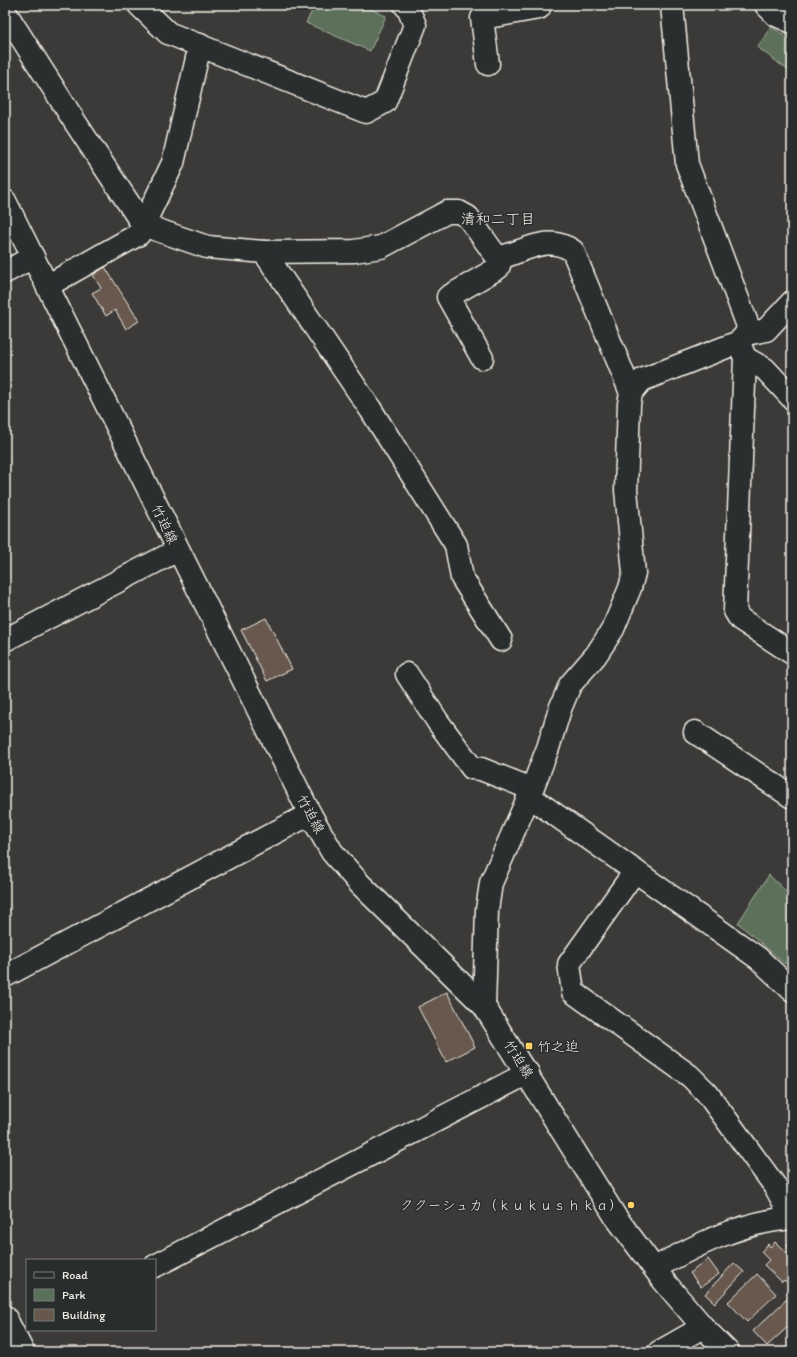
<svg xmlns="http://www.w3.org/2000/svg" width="797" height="1357" viewBox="0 0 797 1357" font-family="Itim,'Klee One',sans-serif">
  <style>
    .green { fill: #5b705a; stroke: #a8b0a1 }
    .building { fill: #67584e; stroke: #f4f1e8 }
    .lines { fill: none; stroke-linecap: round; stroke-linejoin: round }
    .street-casing { stroke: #f4f1e8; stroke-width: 25 }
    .secondary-casing { stroke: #f4f1e8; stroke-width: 25 }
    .street { stroke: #2a2d2e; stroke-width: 22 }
    .secondary { stroke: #2a2d2e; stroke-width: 22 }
    .poi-dot { fill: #ffd166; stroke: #2a2d2e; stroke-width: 1.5 }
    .labels { text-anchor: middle; stroke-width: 3; stroke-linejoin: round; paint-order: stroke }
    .street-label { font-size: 14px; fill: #f4f1e8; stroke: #2a2d2e }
    .poi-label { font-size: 14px; fill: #f4f1e8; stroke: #2a2d2e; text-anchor: start }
    .neighbourhood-label { font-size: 15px; fill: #f4f1e8; stroke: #2a2d2e }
  </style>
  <rect width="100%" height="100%" fill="#3c3a38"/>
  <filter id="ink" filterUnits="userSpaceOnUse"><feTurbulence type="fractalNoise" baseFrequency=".025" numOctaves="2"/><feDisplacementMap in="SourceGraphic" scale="8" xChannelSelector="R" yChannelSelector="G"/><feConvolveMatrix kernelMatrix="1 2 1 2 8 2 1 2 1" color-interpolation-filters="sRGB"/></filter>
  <g filter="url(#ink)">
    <g class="green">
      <polygon points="315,5 362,5 386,16 370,51 306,23"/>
      <polygon points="772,27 792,41 792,73 757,47"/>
      <polygon points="769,875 792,897 792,957 785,964 738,923"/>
    </g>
    <g class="building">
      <polygon points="105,267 139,321 126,329 115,310 106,316 92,293 101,288 93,275"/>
      <polygon points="266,618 292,669 267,681 241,630"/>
      <polygon points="447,992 475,1047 446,1062 418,1007"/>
      <polygon points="792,1240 792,1251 787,1246"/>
      <polygon points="775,1242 792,1258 792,1280 788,1284 784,1280 782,1282 764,1265 769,1260 761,1252 768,1244 770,1247"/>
      <polygon points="708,1259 719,1274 701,1287 690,1273"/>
      <polygon points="734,1263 744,1272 715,1303 705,1294"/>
      <polygon points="757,1274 776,1294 747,1322 728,1302"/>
      <polygon points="788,1298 792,1302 792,1323 767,1346 753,1331"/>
    </g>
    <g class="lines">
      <defs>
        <g id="street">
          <polyline points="139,5 168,33 366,112 385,102 415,25 407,6 405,5"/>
          <polyline points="766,5 776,15 792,22"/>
          <path d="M5 12 75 122 143 225 207 247 264 252 354 251 381 247 447 212H459L468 217 494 253 502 257C527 250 549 234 573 251L631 393"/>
          <polyline points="488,64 482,18 539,8 539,5"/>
          <polyline points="264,252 371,410 456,545 462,578 501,640"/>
          <polyline points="5,272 33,257"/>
          <polyline points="47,286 139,234 173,163 200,45"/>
          <polyline points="746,334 766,330 792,302"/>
          <polyline points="739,342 745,358 735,611 740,619 792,653"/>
          <polyline points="482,358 448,297 498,268 502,257"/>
          <polyline points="745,358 765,369 792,398"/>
          <polyline points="5,640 178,550"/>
          <polyline points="407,674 438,722 472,768 481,769 532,789"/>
          <polyline points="695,732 792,797"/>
          <polyline points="529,796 758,958 792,990"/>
          <polyline points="635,871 569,964 573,992 690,1076 707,1093 775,1186 792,1218"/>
          <polyline points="5,976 310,814"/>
          <polyline points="484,1006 487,910 491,883 532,789 548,748 560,709 570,685 596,655 613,629 630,588 634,573 626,490 629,404 631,393 642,380 739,342 746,334 748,326 687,164 672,5"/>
          <polyline points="155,1266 528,1073"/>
          <polyline points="5,1317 23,1352"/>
          <polyline points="659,1352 703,1327"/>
        </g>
        <g id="secondary">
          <polyline points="5,201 310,814 332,852 360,884 484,1006 615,1216 663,1280 703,1327 728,1352"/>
          <path d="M655 1268C698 1244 742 1222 792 1218"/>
        </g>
      </defs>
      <use href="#street" class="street-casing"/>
      <use href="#secondary" class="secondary-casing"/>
      <use href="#street" class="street"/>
      <use href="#secondary" class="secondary"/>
    </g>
  </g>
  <g class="poi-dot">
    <rect x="525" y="1042" width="8" height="8" rx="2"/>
    <circle cx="631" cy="1205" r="4"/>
  </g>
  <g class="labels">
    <g class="street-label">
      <text transform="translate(165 524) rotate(64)" y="5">竹迫線</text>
      <text transform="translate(311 814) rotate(61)" y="5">竹迫線</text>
      <text transform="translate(519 1059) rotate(57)" y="5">竹迫線</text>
    </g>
    <g class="poi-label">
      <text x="537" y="1051">竹之迫</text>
      <text x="623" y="1210" text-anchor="end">ククーシュカ（ｋｕｋｕｓｈｋａ）</text>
    </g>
    <g class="neighbourhood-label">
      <text x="498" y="224">清和二丁目</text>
    </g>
  </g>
  <rect width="797" height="1357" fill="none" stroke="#2a2d2e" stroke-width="20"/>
  <rect x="10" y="10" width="777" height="1337" fill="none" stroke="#f4f1e8" stroke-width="1.5" filter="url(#ink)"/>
  <rect x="26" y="1259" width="130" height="72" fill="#2a2d2e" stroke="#7b7b78"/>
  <rect x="34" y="1272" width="20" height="6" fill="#2a2d2e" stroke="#7b7b78"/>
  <text x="62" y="1279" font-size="12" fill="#f4f1e8">Road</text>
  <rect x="34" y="1289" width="20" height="12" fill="#5b705a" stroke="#7b7b78"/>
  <text x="62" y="1299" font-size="12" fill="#f4f1e8">Park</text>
  <rect x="34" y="1309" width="20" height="12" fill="#67584e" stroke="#7b7b78"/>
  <text x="62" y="1319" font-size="12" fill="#f4f1e8">Building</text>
</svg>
